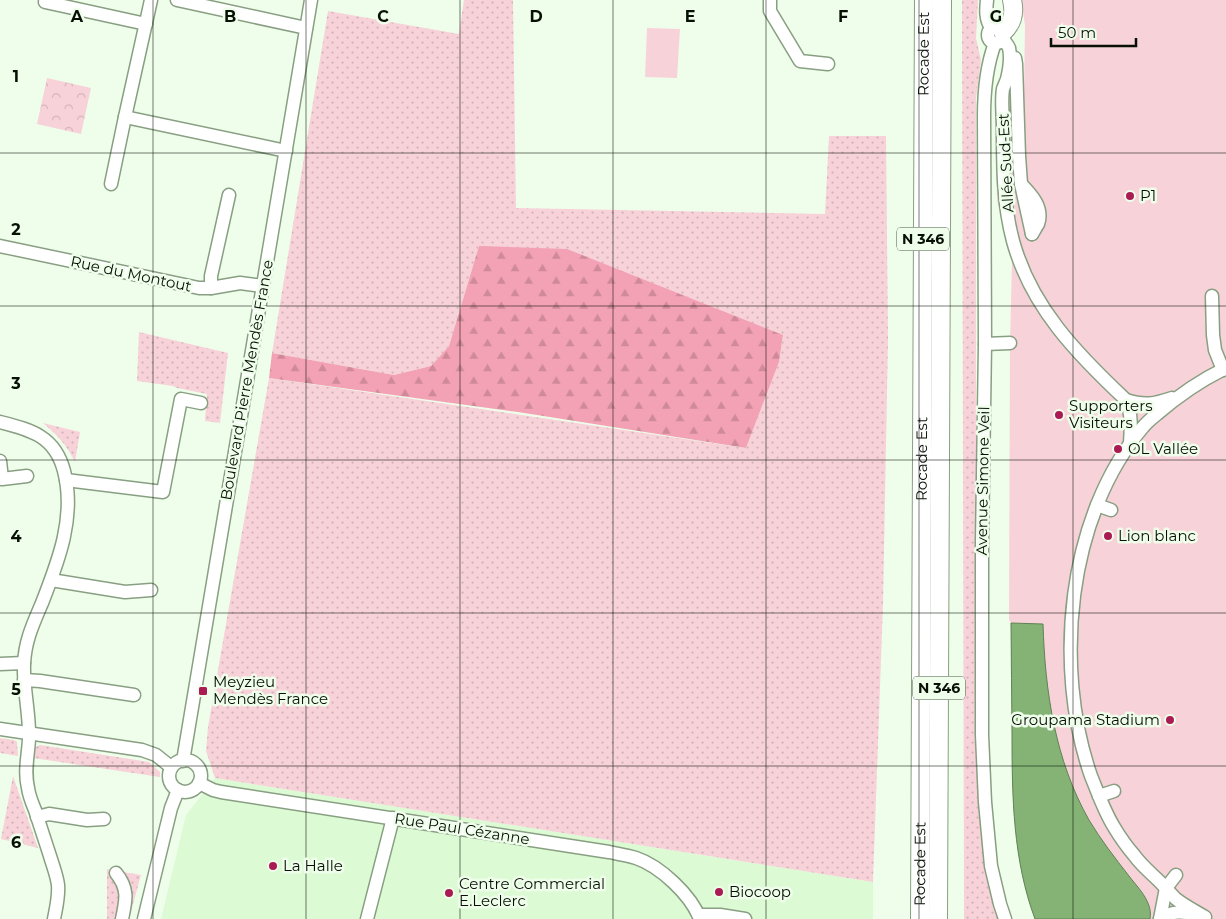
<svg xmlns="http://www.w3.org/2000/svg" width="1226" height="919" viewBox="0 0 1226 919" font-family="Montserrat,sans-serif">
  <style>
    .built { fill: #dcfad4 }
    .grass { fill: url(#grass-dots) }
    .forest { fill: url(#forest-firs) }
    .park { fill: url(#park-crowns) }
    .pitch { fill: #f8d2d9 }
    .water { fill: #84b375; stroke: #5f8254 }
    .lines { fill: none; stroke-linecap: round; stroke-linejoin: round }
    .minor-casing { stroke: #889f82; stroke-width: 15 }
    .highway-casing { stroke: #889f82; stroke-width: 20 }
    .minor { stroke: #fff; stroke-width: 12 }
    .highway { stroke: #fff; stroke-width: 18 }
    .grid { fill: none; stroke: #081006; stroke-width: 1; stroke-opacity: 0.55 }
    .poi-dot { fill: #ab1b53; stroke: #effeeb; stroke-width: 2 }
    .labels { text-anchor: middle; stroke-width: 5; stroke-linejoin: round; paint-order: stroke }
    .shield { fill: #effeeb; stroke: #4d574b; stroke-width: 1 }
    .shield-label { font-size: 14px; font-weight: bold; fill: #081006 }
    .street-label { font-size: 15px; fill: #081006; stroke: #effeeb }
    .poi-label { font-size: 15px; fill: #081006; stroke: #effeeb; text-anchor: start }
    .grid-label { font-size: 16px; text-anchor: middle; font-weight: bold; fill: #081006; stroke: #effeeb; stroke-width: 5; stroke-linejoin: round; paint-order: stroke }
  </style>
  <defs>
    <pattern id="grass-dots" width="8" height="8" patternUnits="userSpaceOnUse" patternTransform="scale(1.25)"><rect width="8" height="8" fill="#f8d2d9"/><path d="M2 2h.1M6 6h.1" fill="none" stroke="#d3b3b9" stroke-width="1.8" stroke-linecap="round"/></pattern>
    <pattern id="forest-firs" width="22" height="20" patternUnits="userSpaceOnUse" patternTransform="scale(1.25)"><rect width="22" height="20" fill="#f3a1b4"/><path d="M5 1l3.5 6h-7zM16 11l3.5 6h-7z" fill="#cf8a99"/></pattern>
    <pattern id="park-crowns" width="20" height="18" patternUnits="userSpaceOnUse" patternTransform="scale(1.25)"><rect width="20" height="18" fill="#f8d2d9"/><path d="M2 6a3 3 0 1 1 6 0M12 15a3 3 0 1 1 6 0" fill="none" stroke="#d3b3b9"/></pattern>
  </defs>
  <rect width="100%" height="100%" fill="#effeeb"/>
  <polygon class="built" points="215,778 873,882 873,919 161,919 186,815"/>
  <g class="grass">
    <polygon points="464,0 513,0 516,208 825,214 829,136 886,136 888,340 883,604 873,882 215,778 206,751 208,727 269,378 746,448 779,362 783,335 479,246 449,346 431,366 394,375 272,353 328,11 459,34"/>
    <polygon points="962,0 978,0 976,38 981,60 976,98 976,757 980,814 986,867 998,919 964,919"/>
    <polygon points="139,332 228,353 220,423 205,421 207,394 177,388 173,386 137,381"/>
    <path d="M43 423 80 432 75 462C66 444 58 436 43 423Z"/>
    <polygon points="0,738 14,740 17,742 18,756 0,753"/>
    <polygon points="40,745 149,762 160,772 160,777 33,758 35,747"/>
    <polygon points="13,776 38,848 1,839"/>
    <polygon points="107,869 141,875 129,919 107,919"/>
  </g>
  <polygon class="forest" points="479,246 567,249 783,335 779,362 746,448 518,412 269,378 272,353 394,375 431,366 449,346"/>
  <polygon class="park" points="47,78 91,88 81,134 37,124"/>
  <g class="pitch">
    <path d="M1021 0H1226V919H1160L1154 915 1152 919H1035C1013 860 1012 797 1012 734 1012 697 1011 660 1011 623L1009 620 1010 343 1012 260 1006 242 997 200 995 92 1024 91 1025 25Z"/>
    <polygon points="647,28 680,29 677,78 645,77"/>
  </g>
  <path class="water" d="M1011 623 1043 624C1045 691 1055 760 1089 820 1101 840 1115 858 1129 876 1135 884 1143 892 1147 901 1150 907 1151 912 1150 919H1035C1013 860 1012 797 1012 734 1012 697 1011 660 1011 623Z"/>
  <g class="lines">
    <defs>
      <g id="minor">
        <polyline points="151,0 125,117 286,151"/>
        <polyline points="177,0 306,28"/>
        <polyline points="770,0 770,11 800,61 828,64"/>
        <path d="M987 0C986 10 985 20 992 29"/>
        <polyline points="45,2 146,24"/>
        <circle cx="996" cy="35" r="8"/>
        <path d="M1003 39C1005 42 1008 45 1009 48 1011 57 1009 71 1007 79 1006 82 1004 86 1003 89 1001 101 1003 115 1003 128 1003 166 1003 204 1013 241 1031 307 1077 354 1126 400 1132 414 1131 428 1130 443"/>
        <path d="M995 43C986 67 984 91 984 116L985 344 982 544V735L985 802 991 866 1000 904 1005 919"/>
        <polyline points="1015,58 1016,64 1019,156 1021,184 1032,234"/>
        <polyline points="111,184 125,117"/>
        <path d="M1021 184C1031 194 1044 208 1038 224 1036 227 1034 231 1032 234"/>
        <polyline points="0,246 199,288 211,288 240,283 263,286"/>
        <polyline points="211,288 211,276 229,195"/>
        <polyline points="1212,296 1213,335 1215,350 1223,370"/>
        <polyline points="985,344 1010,343"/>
        <path d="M1126 400C1145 406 1154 404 1172 398"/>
        <path d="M0 422C31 430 55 436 64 471 76 517 58 562 42 603 33 624 25 641 24 664 23 689 30 714 29 739 28 757 24 771 28 788 29 795 32 803 35 810 40 825 45 841 50 856 53 866 57 876 58 885 59 897 56 908 54 919"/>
        <polyline points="0,461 2,479 27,476"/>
        <polyline points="66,480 163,492 181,399 201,403"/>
        <polyline points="1097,505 1111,510"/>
        <polyline points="51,580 125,592 151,590"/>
        <polyline points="0,664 24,663"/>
        <polyline points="24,680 40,681 134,695"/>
        <polyline points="0,729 142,750 156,755 171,767"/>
        <circle cx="185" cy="776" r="16"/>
        <polyline points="183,761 311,0"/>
        <path d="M199 783 213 790 221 792 609 852C618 854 627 855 636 858 660 866 691 895 700 919"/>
        <polyline points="1099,796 1114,791"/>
        <polyline points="37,817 49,814 87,820 104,819"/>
        <path d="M116 873C129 889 126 900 122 919"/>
        <polyline points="699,915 720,915 745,919"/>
        <path d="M1205 917C1195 911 1185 906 1176 899 1171 894 1166 888 1160 882 1152 874 1141 865 1134 855 1127 847 1120 837 1114 827 1104 811 1098 793 1091 776 1053 667 1067 516 1143 427 1147 422 1152 418 1157 414 1178 396 1201 380 1226 368"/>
        <polyline points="144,919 171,808 178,790"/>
        <polyline points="367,919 393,818"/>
        <path d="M1160 919C1172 911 1182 911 1195 915"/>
        <polyline points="1160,919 1166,888 1176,875"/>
      </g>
      <g id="highway">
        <path d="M1003 32C1013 23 1015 13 1012 0"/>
        <path id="s1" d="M920 919 924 0"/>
        <polyline points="938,919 942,0"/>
      </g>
    </defs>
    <use href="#minor" class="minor-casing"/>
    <use href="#highway" class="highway-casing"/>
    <use href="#minor" class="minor"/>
    <use href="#highway" class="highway"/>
  </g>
  <path class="grid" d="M153 0V919M306 0V919M460 0V919M613 0V919M766 0V919M919 0V919M1073 0V919M0 153H1226M0 306H1226M0 460H1226M0 613H1226M0 766H1226"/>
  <g class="poi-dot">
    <circle cx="1130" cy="196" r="5"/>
    <circle cx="1059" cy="415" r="5"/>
    <circle cx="1118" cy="449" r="5"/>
    <circle cx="1108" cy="536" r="5"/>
    <rect x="198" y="686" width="10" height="10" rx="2.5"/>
    <circle cx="1170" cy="720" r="5"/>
    <circle cx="273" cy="866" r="5"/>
    <circle cx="719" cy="892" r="5"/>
    <circle cx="449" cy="893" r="5"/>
  </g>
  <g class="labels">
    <g class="shield">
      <rect x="897" y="227.5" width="52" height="23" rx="4"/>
      <rect x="913" y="676.5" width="52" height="23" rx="4"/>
    </g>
    <g class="shield-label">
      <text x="923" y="244">N 346</text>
      <text x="939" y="693">N 346</text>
    </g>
    <g class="street-label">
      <text dy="5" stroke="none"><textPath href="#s1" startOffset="865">Rocade Est</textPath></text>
      <text transform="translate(1006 163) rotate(-93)" y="5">Allée Sud-Est</text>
      <text transform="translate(131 274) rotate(12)" y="5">Rue du Montout</text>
      <text transform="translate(247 380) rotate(-80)" y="5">Boulevard Pierre Mendès France</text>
      <text dy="5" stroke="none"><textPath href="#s1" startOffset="460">Rocade Est</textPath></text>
      <text transform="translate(983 481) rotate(-89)" y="5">Avenue Simone Veil</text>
      <text transform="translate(462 829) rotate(9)" y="5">Rue Paul Cézanne</text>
      <text dy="5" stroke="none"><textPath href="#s1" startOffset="55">Rocade Est</textPath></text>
    </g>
    <g class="poi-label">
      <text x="1140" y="201">P1</text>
      <text x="1069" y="411">Supporters<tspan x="1069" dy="17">Visiteurs</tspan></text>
      <text x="1128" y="454">OL Vallée</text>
      <text x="1118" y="541">Lion blanc</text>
      <text x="213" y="687">Meyzieu<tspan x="213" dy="17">Mendès France</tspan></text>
      <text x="1160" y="725" text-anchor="end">Groupama Stadium</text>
      <text x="283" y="871">La Halle</text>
      <text x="459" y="889">Centre Commercial<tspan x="459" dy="17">E.Leclerc</tspan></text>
      <text x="729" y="897">Biocoop</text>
    </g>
  </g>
  <g class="grid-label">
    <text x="77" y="22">A</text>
    <text x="230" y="22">B</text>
    <text x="383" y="22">C</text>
    <text x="536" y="22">D</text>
    <text x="690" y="22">E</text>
    <text x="843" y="22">F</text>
    <text x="996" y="22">G</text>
    <text x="16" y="82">1</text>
    <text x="16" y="235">2</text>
    <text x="16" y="389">3</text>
    <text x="16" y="542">4</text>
    <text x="16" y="695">5</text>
    <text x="16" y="848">6</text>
  </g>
  <path d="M1051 38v8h85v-8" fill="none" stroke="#081006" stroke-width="2.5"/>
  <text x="1058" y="38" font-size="15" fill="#081006" stroke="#effeeb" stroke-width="4" paint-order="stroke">50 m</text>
</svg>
